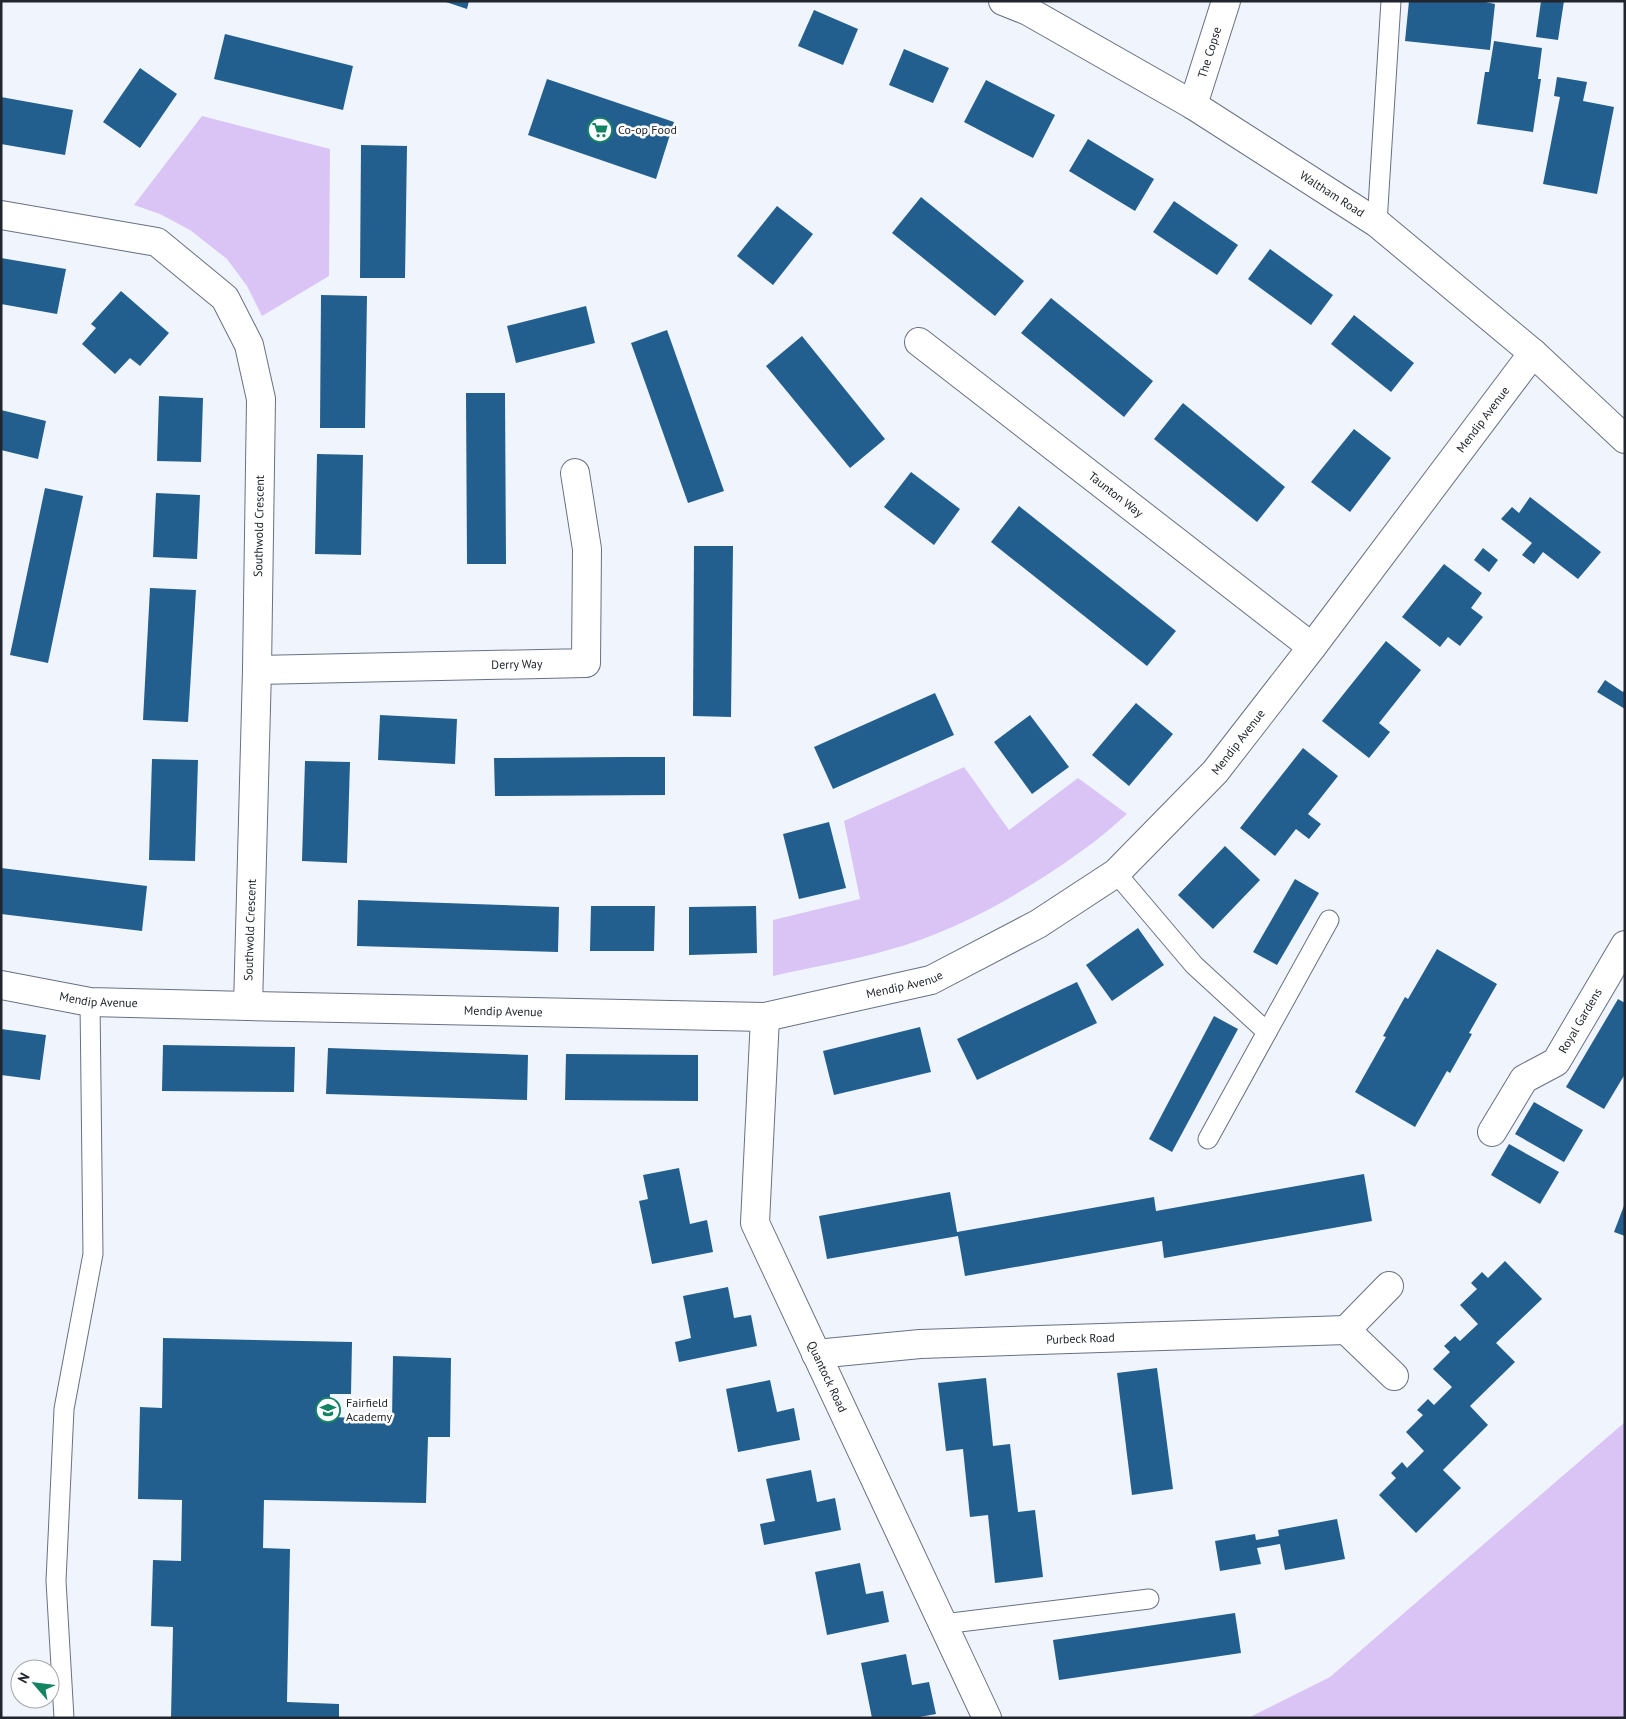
<svg xmlns="http://www.w3.org/2000/svg" width="1626" height="1719" viewBox="0 0 1626 1719" font-family="'PT Sans',sans-serif">
  <style>
    .green { fill: #dac4f6 }
    .building { fill: #235f8e }
    .lines { fill: none; stroke-linecap: round; stroke-linejoin: round }
    .service-casing { stroke: #687083; stroke-width: 21 }
    .minor-casing { stroke: #687083; stroke-width: 30 }
    .secondary-casing { stroke: #687083; stroke-width: 30 }
    .service { stroke: #fff; stroke-width: 19 }
    .minor { stroke: #fff; stroke-width: 28 }
    .secondary { stroke: #fff; stroke-width: 28 }
    .labels { text-anchor: middle; stroke-width: 5; stroke-linejoin: round; paint-order: stroke }
    .street-label { font-size: 12px; fill: #21252d; stroke: #fff }
    .poi-label { font-size: 12px; fill: #21252d; stroke: #fff; text-anchor: start }
  </style>
  <rect width="100%" height="100%" fill="#f0f5fd"/>
  <g class="green">
    <polygon points="202,116 330,149 329,276 262,316 247,286 227,259 190,230 160,214 134,205"/>
    <path d="M964 767 1009 830 1078 778 1127 814C1113 826 1099 839 1083 850 1025 892 958 931 888 950 851 961 811 967 773 976V920L860 899 844 821Z"/>
    <polygon points="1625,1422 1625,1718 1248,1718 1330,1677"/>
  </g>
  <g class="building">
    <polygon points="443,1 469,1 467,9"/>
    <polygon points="1409,1 1481,1 1495,4 1490,50 1405,41"/>
    <polygon points="1541,1 1564,1 1558,40 1536,37"/>
    <polygon points="814,10 858,29 843,65 798,46"/>
    <polygon points="225,34 353,66 343,110 214,79"/>
    <polygon points="1494,41 1542,48 1538,79 1541,79 1533,132 1477,124 1485,72 1489,72"/>
    <polygon points="904,49 949,68 933,103 889,85"/>
    <polygon points="140,68 177,94 140,148 103,122"/>
    <polygon points="1557,77 1587,82 1583,101 1614,107 1597,194 1543,184 1560,97 1554,96"/>
    <polygon points="547,79 674,122 656,179 528,135"/>
    <polygon points="986,80 1055,115 1033,158 964,122"/>
    <polygon points="1,97 73,110 65,155 1,144"/>
    <polygon points="1088,139 1154,179 1135,211 1069,171"/>
    <polygon points="361,145 407,146 405,278 360,278"/>
    <polygon points="921,197 1024,281 995,316 892,233"/>
    <polygon points="1174,201 1238,245 1217,275 1153,232"/>
    <polygon points="777,206 813,234 773,285 737,256"/>
    <polygon points="1270,249 1333,295 1311,325 1248,279"/>
    <polygon points="1,258 66,269 57,314 1,304"/>
    <polygon points="121,291 169,333 140,366 130,358 115,374 82,344 96,328 91,324"/>
    <polygon points="321,295 367,296 365,428 320,428"/>
    <polygon points="1051,298 1153,381 1124,417 1021,333"/>
    <polygon points="586,306 595,343 516,363 507,326"/>
    <polygon points="1354,315 1414,363 1391,392 1331,344"/>
    <polygon points="667,330 724,491 688,503 631,343"/>
    <polygon points="802,336 885,439 850,468 766,366"/>
    <polygon points="466,393 505,393 506,564 467,564"/>
    <polygon points="159,396 203,398 201,462 157,461"/>
    <polygon points="1183,403 1285,487 1257,522 1154,439"/>
    <polygon points="1,410 46,421 38,459 1,450"/>
    <polygon points="1354,429 1391,458 1350,512 1311,482"/>
    <polygon points="317,454 363,455 361,555 315,554"/>
    <polygon points="911,472 960,509 934,545 884,507"/>
    <polygon points="45,488 83,496 48,663 10,655"/>
    <polygon points="156,493 200,495 197,559 153,557"/>
    <polygon points="1530,497 1601,552 1578,579 1543,552 1534,564 1522,555 1532,543 1501,519 1512,507 1519,513"/>
    <polygon points="1019,506 1176,631 1147,666 991,542"/>
    <polygon points="694,546 733,546 731,717 693,716"/>
    <polygon points="1483,548 1498,560 1489,572 1474,560"/>
    <polygon points="1444,564 1482,593 1471,608 1483,617 1460,646 1448,637 1440,647 1402,617"/>
    <polygon points="150,588 196,590 188,722 143,720"/>
    <polygon points="1386,641 1421,670 1379,723 1390,732 1369,758 1322,721"/>
    <polygon points="1605,680 1623,692 1625,689 1625,709 1597,692"/>
    <polygon points="935,693 954,735 833,789 814,747"/>
    <polygon points="1136,703 1173,734 1129,786 1092,755"/>
    <polygon points="380,715 457,719 455,764 378,760"/>
    <polygon points="1030,715 1069,767 1032,794 994,742"/>
    <polygon points="1303,748 1338,776 1308,814 1321,824 1309,839 1296,829 1275,856 1240,828"/>
    <polygon points="624,757 665,757 665,795 495,796 494,758"/>
    <polygon points="152,759 198,760 195,861 149,860"/>
    <polygon points="305,761 350,762 347,863 302,861"/>
    <polygon points="829,822 846,888 799,899 783,834"/>
    <polygon points="1225,846 1260,880 1213,929 1178,895"/>
    <polygon points="1,868 147,886 142,931 1,914"/>
    <polygon points="1295,879 1319,893 1277,965 1253,952"/>
    <polygon points="358,900 559,907 558,952 357,946"/>
    <polygon points="591,906 655,906 654,951 590,951"/>
    <polygon points="756,906 757,953 689,955 689,907"/>
    <polygon points="1138,928 1164,965 1112,1001 1086,965"/>
    <polygon points="1437,949 1497,984 1469,1033 1472,1034 1450,1073 1447,1071 1415,1127 1355,1092 1386,1037 1383,1036 1405,997 1408,999"/>
    <polygon points="1077,982 1097,1023 977,1080 957,1039"/>
    <polygon points="1618,999 1625,1003 1625,1074 1604,1109 1566,1087"/>
    <polygon points="1214,1016 1238,1029 1172,1152 1149,1139"/>
    <polygon points="920,1027 931,1072 834,1095 823,1051"/>
    <polygon points="1,1029 46,1035 40,1080 1,1075"/>
    <polygon points="163,1045 295,1047 294,1092 162,1091"/>
    <polygon points="328,1048 528,1055 527,1100 326,1094"/>
    <polygon points="566,1054 698,1055 698,1101 565,1100"/>
    <polygon points="1534,1102 1583,1130 1564,1162 1515,1134"/>
    <polygon points="1509,1144 1559,1172 1540,1204 1491,1175"/>
    <polygon points="679,1168 690,1224 707,1220 713,1252 652,1264 639,1201 648,1199 643,1175"/>
    <polygon points="1364,1174 1372,1221 1164,1258 1162,1241 965,1276 958,1236 827,1259 819,1216 950,1192 957,1232 1154,1197 1156,1211"/>
    <polygon points="1625,1203 1625,1236 1614,1232"/>
    <polygon points="1505,1261 1542,1299 1496,1343 1515,1362 1470,1406 1488,1425 1443,1470 1461,1488 1416,1533 1379,1495 1396,1478 1391,1473 1402,1462 1407,1468 1424,1451 1406,1432 1423,1415 1417,1410 1428,1399 1434,1405 1452,1387 1433,1369 1450,1352 1444,1346 1455,1336 1460,1341 1478,1324 1460,1305 1477,1289 1471,1283 1482,1272 1488,1278"/>
    <polygon points="728,1287 734,1318 751,1315 757,1346 679,1362 675,1342 691,1338 683,1296"/>
    <polygon points="163,1338 352,1342 351,1394 330,1394 329,1417 392,1419 393,1356 451,1358 450,1437 428,1437 426,1503 264,1500 263,1548 290,1549 287,1702 339,1704 339,1718 171,1718 173,1627 151,1626 153,1560 181,1561 182,1500 138,1499 140,1407 162,1408"/>
    <polygon points="1157,1368 1173,1489 1132,1495 1117,1373"/>
    <polygon points="986,1378 993,1446 1010,1444 1018,1512 1035,1510 1043,1577 995,1583 988,1515 970,1517 963,1449 946,1451 938,1383"/>
    <polygon points="770,1380 777,1412 794,1408 800,1440 738,1452 726,1389"/>
    <polygon points="811,1470 817,1502 835,1498 841,1530 764,1545 760,1524 775,1521 766,1479"/>
    <polygon points="1337,1519 1345,1559 1285,1570 1280,1544 1257,1548 1261,1564 1220,1571 1215,1541 1255,1534 1256,1540 1279,1536 1278,1530"/>
    <polygon points="860,1563 866,1594 883,1591 889,1622 827,1635 815,1572"/>
    <polygon points="1235,1613 1241,1653 1059,1680 1053,1640"/>
    <polygon points="906,1654 912,1685 929,1682 936,1714 914,1718 872,1718 861,1663"/>
  </g>
  <g class="lines">
    <defs>
      <g id="service">
        <polyline points="1377,223 1391,1"/>
        <polyline points="1116,873 1194,965 1267,1032 1208,1139"/>
        <polyline points="1267,1032 1329,920"/>
        <polyline points="943,1624 1149,1599"/>
        <polyline points="64,1718 56,1581 64,1409 93,1254 90,1002"/>
      </g>
      <g id="minor">
        <path id="s1" d="M1193 105 1226 1"/>
        <polyline points="1,215 157,242 225,298 249,345 261,399 257,670 248,1006"/>
        <path id="s2" d="M919 342 1312 647"/>
        <path id="s3" d="M257 670 586 663 587 549 575 473"/>
        <path id="s4" d="M1 985 90 1002 248 1006 765 1017 931 980 1038 924 1116 873 1215 772 1312 647 1533 353"/>
        <path id="s5" d="M765 1017 755 1223 987 1718"/>
        <path id="s6" d="M1492 1132 1524 1079 1556 1062 1625 945"/>
        <polyline points="1389,1286 1346,1330 1394,1376"/>
        <path id="s7" d="M816 1354 920 1344 1346 1330"/>
      </g>
      <g id="secondary">
        <path id="s8" d="M1003 1 1028 11 1193 105 1377 223 1533 353 1625 439"/>
      </g>
    </defs>
    <use href="#service" class="service-casing"/>
    <use href="#minor" class="minor-casing"/>
    <use href="#secondary" class="secondary-casing"/>
    <use href="#service" class="service"/>
    <use href="#minor" class="minor"/>
    <use href="#secondary" class="secondary"/>
  </g>
  <defs>
    <symbol id="supermarket-ring" viewBox="-11 -11 22 22"><circle r="9.5" fill="#fff" stroke="#138462" stroke-width="1.5"/><path d="M-6-5.5h2.5l.6 2H6L4.5 2H-2.5L-4.4-4H-6ZM-1.5 3.2a1.3 1.3 0 1 0 .1 0ZM3 3.2a1.3 1.3 0 1 0 .1 0Z" fill="#138462"/></symbol>
    <symbol id="school-ring" viewBox="-11 -11 22 22"><circle r="9.5" fill="#fff" stroke="#138462" stroke-width="1.5"/><path d="M0-5L7-2L0 1L-7-2ZM-4 1L0 2.5L4 1V4Q0 6-4 4Z" fill="#138462"/></symbol>
  </defs>
  <g fill-rule="evenodd">
    <use href="#supermarket-ring" x="586" y="116" width="28" height="28"/>
    <use href="#school-ring" x="314" y="1396" width="28" height="28"/>
  </g>
  <g class="labels">
    <g class="street-label">
      <text dy="4" stroke="none"><textPath href="#s1" startOffset="55">The Copse</textPath></text>
      <text dy="4" stroke="none"><textPath href="#s8" startOffset="382">Waltham Road</textPath></text>
      <text dy="4" stroke="none"><textPath href="#s4" startOffset="1734">Mendip Avenue</textPath></text>
      <text dy="4" stroke="none"><textPath href="#s2" startOffset="249">Taunton Way</textPath></text>
      <text transform="translate(259 526) rotate(-89)" y="4">Southwold Crescent</text>
      <text dy="4" stroke="none"><textPath href="#s3" startOffset="260">Derry Way</textPath></text>
      <text dy="4" stroke="none"><textPath href="#s4" startOffset="1329">Mendip Avenue</textPath></text>
      <text transform="translate(250 930) rotate(-88)" y="4">Southwold Crescent</text>
      <text dy="4" stroke="none"><textPath href="#s4" startOffset="909">Mendip Avenue</textPath></text>
      <text dy="4" stroke="none"><textPath href="#s4" startOffset="99">Mendip Avenue</textPath></text>
      <text dy="4" stroke="none"><textPath href="#s4" startOffset="504">Mendip Avenue</textPath></text>
      <text dy="4" stroke="none"><textPath href="#s6" startOffset="146">Royal Gardens</textPath></text>
      <text dy="4" stroke="none"><textPath href="#s7" startOffset="265">Purbeck Road</textPath></text>
      <text dy="4" stroke="none"><textPath href="#s5" startOffset="376">Quantock Road</textPath></text>
    </g>
    <g class="poi-label">
      <text x="618" y="134">Co-op Food</text>
      <text x="346" y="1407">Fairfield<tspan x="346" dy="14">Academy</tspan></text>
    </g>
  </g>
  <rect width="1626" height="1719" fill="none" stroke="#21252d" stroke-width="5"/>
  <g transform="translate(35 1684) rotate(298)"><circle r="24" fill="#ffffff" stroke="#a6a8ab"/>
  <path d="M0-4L9 19L0 12L-9 19Z" fill="#138462"/>
  <text y="-8" font-size="14" font-weight="bold" text-anchor="middle" fill="#21252d">N</text>
  </g>
</svg>
